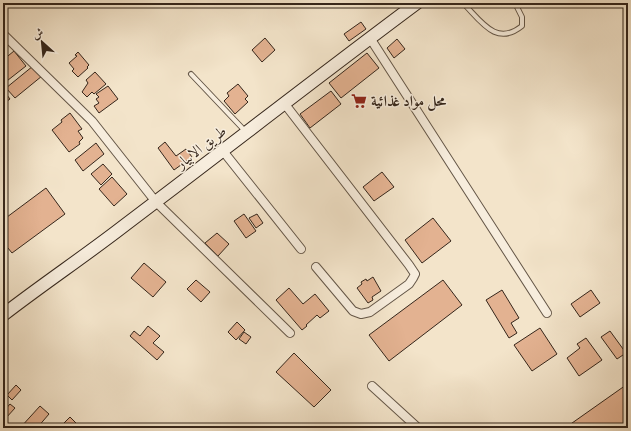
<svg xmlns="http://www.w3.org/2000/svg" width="631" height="431" viewBox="0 0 631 431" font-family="'Sorts Mill Goudy',Amiri,serif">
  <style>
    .building { fill: #e3b291; stroke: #35261b }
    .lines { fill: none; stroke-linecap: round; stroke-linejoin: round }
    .service-casing { stroke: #645647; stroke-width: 6 }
    .minor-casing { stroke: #645647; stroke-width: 10 }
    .secondary-casing { stroke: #35261b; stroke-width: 14 }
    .service { stroke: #f7eddd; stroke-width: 4 }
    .minor { stroke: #f7eddd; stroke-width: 8 }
    .secondary { stroke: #f7eddd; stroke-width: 12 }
    .labels { text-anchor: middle; stroke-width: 3; stroke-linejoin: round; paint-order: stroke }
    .poi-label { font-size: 15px; font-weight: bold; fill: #35261b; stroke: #f7eddd; text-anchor: start }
    .street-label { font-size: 15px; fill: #35261b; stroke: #f7eddd }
  </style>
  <rect width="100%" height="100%" fill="#f3e4ca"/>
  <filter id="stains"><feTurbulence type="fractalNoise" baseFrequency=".005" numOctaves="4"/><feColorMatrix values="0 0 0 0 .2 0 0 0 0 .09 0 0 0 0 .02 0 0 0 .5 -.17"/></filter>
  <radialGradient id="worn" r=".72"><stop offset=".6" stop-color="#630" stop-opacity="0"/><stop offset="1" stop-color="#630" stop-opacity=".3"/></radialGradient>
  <g class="building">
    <polygon points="361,22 366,29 349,41 344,34"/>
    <polygon points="265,38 275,50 262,62 252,50"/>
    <polygon points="397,39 405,49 394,58 387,48"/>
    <polygon points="14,51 26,66 3,84 3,60"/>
    <polygon points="78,52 89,65 87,67 88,68 78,77 72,71 74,69 69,63 77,56 75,55"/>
    <polygon points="367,53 379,68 341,98 329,83"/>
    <polygon points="33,66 42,76 15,98 6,88"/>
    <polygon points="95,72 106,84 94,94 92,92 87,97 82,92 88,83 86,80"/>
    <polygon points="238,84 248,96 245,99 248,102 235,114 224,101 229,96 227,93"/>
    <polygon points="108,86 118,99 99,113 94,106 99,103 96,99 99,97 96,94"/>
    <polygon points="3,90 10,99 3,104"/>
    <polygon points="331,91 341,104 310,128 300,114"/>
    <polygon points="70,113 82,129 78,131 83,138 79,142 80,144 69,152 52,130 62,122 61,120"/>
    <polygon points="165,142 176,156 186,149 192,157 174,170 158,148"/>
    <polygon points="96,143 104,154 83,171 75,160"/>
    <polygon points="103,164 112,174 101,185 91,174"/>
    <polygon points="382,172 394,187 374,201 363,187"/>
    <polygon points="112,177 127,194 114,206 99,189"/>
    <polygon points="46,188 65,214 12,253 3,242 3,220"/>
    <polygon points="244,214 256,231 246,238 234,221"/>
    <polygon points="257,214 263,223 256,228 249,218"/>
    <polygon points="433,218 451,241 422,263 405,240"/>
    <polygon points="217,233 229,244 218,256 205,243"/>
    <polygon points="144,263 166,282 153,297 131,278"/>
    <polygon points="373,277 381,291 372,297 373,300 368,303 357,288 362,284 361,282 366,279 367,281"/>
    <polygon points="196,280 210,292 201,302 187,289"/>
    <polygon points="443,280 462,305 389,361 369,335"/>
    <polygon points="289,288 303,304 315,294 329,311 320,318 317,315 306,325 307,326 302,330 276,300"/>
    <polygon points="502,290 519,318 511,323 517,333 509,338 486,300"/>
    <polygon points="591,290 600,303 580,317 571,304"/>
    <polygon points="237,322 245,330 236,340 228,332"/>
    <polygon points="148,326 160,336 153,343 164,352 157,360 130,336 134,331 140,336"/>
    <polygon points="540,328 557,354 532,371 514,345"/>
    <polygon points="610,331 626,353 617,359 601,337"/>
    <polygon points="244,332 251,337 246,344 239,339"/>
    <polygon points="586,338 602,360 579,376 567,358 580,348 577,344"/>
    <polygon points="294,353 331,390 314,407 276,372"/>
    <polygon points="16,385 21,390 12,400 7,395"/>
    <polygon points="626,385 628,388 628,428 565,428"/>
    <polygon points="10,404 15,408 6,418 3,415 3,412"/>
    <polygon points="40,406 49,414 37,428 20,428"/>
    <polygon points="70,417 81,428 59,428"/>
  </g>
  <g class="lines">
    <defs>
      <g id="service">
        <path d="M463 3C481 21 496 47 522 26V17L515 3"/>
        <polyline points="191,74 246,132"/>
      </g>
      <g id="minor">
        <polyline points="3,34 92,121 156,202 290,333"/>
        <polyline points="370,38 547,313"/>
        <polyline points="284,103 409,265 415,274 413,278 409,284 370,312 361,314 353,311 316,267"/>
        <polyline points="223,151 301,249"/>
        <polyline points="372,386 418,428"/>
      </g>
      <path id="secondary" d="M3 315C43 284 85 256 125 225 223 151 319 76 417 3"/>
    </defs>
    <use href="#service" class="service-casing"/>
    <use href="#minor" class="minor-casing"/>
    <use href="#secondary" class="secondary-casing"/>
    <use href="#service" class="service"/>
    <use href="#minor" class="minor"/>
    <use href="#secondary" class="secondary"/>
  </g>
  <defs>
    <symbol id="supermarket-bare" viewBox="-9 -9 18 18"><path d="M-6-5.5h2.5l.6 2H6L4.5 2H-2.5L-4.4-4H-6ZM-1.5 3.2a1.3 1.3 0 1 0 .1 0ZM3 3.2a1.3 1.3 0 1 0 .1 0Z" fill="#8f2418" stroke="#f7eddd" stroke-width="2.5" paint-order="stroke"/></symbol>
  </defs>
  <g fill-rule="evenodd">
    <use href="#supermarket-bare" x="348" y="90" width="22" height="22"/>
  </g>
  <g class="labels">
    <g class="poi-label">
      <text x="371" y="106">محل مواد غذائية</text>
    </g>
    <g class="street-label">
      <text transform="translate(201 147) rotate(-38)" y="5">طريق الابيار</text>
    </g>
  </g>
  <rect width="631" height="431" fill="none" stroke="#f3e4ca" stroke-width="16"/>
  <rect x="4" y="4" width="623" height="423" fill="none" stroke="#35261b" stroke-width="2"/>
  <rect x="8" y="8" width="615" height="415" fill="none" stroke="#35261b"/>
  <g transform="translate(42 42) rotate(333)" stroke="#f7eddd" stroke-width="3" paint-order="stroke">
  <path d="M0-3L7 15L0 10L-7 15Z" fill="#35261b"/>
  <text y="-6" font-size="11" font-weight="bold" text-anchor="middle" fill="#35261b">ش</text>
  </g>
  <rect width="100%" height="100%" filter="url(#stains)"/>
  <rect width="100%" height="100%" fill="url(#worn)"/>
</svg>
